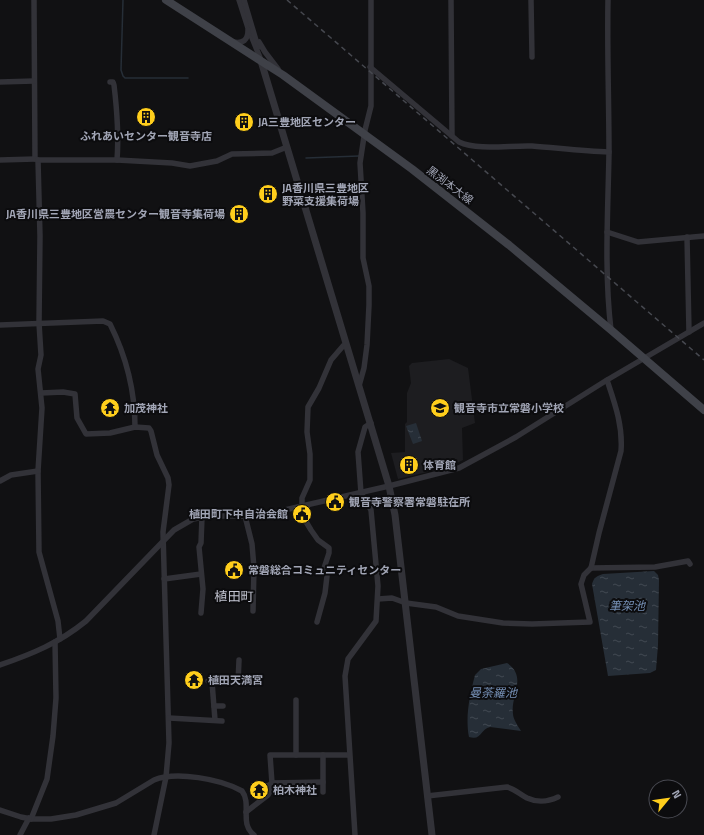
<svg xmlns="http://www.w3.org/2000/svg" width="704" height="835" viewBox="0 0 704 835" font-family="'Titillium Web','Noto Sans JP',sans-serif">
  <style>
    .built { fill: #1d1d20 }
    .water { fill: url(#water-ripples) }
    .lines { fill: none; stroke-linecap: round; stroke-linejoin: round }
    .stream { stroke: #262e37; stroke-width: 1.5 }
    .minor { stroke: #323238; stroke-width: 5.5 }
    .tertiary { stroke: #323238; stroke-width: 7 }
    .secondary { stroke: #3f4148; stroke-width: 8 }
    .rail { stroke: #46484f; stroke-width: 1.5; stroke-dasharray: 5 4; stroke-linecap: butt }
    .labels { text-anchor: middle; stroke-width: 4; stroke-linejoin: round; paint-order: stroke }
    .poi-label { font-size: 11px; font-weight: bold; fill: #a1a5b5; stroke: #0c0c0e; text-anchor: start }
    .street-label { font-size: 11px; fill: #a1a5b5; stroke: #0c0c0e }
    .water-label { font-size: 12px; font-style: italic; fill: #748eb3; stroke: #0c0c0e }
    .quarter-label { font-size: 13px; fill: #c2c4d0; stroke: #0c0c0e }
  </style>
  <defs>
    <pattern id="water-ripples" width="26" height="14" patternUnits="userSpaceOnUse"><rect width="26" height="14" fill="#262e37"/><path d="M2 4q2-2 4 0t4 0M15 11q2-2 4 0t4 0" fill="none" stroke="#424952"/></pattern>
  </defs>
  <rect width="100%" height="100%" fill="#111113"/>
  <polygon class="built" points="449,359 468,368 475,423 462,428 463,460 448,467 398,479 391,453 405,452 405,424 407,422 407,393 411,383 409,366 412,363"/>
  <g class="water">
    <polygon points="416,423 422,441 413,444 406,426"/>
    <path d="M654 571 658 575 659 580 658 645 656 670 650 673 608 676 592 584C594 577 597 576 603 574Z"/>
    <path d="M507 663C528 677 510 697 513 714 513 719 518 726 521 731L490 727C480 729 482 741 469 737 465 717 470 694 475 675L481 669Z"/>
  </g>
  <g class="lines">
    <g class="stream">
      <polyline points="123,0 121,70 123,76 125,78 188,78"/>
      <polyline points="306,158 359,156"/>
    </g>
    <g class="minor">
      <polyline points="34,0 35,159 38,160 40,236 39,323 41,355 38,369 42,408 38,471 39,552 58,621 60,639"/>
      <polyline points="239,0 248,28 261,60"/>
      <polyline points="244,0 258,47"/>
      <polyline points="451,0 452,136"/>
      <polyline points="531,0 532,57"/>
      <path d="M608 0C607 51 609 102 609 153 608 211 604 271 611 330"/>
      <path d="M233 42C243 44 248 40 248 30"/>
      <polyline points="259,42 265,52 278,69"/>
      <path d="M370 67 459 142C478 151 511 145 532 146 558 148 583 151 609 152"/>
      <polyline points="0,82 34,81"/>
      <path d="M110 82H113L114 85C117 110 119 134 117 160"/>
      <polyline points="0,160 35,159"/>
      <polyline points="38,160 117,160 172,163 190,166 217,161 232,154 272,153 287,147"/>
      <polyline points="607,232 638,242 704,236"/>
      <polyline points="687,237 689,332"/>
      <path d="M0 325 103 321 110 324C126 356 135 391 135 427"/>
      <polyline points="359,386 364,368 367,345 369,305 369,286 363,258 363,213 360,163 365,130 371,106 371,0"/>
      <polyline points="41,393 63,392 75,394 77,418 86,434 110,433 135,427 149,428 151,431 157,455 168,478 169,485 163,532 169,743 166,777 154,835"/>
      <polyline points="0,481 11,475 38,471"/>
      <polyline points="245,516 252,544 254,568 253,611"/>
      <polyline points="591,568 655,567 688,561 690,564"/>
      <polyline points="164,579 201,574"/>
      <path d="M378 599 392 598 406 603 436 607 458 616 503 623 532 624 590 622 581 584 584 575 591 568 599 533 621 451C623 426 615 404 607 380"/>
      <polyline points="201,613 203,589 199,547 201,543 202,517"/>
      <polyline points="317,622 325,593 327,576 324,568 329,553 329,548 318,540 311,530 305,520 302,506 302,498 310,480 310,454 307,432 308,407 319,388 331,360 343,346"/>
      <path d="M0 665C32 654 59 643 86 621L174 530 193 519 211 516H245L276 512 389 486 459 468 516 437 607 380 704 323"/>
      <polyline points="208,681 247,683"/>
      <polyline points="212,682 215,720"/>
      <polyline points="238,683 239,660"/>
      <polyline points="296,700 296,755"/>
      <polyline points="214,706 223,706"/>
      <polyline points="169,718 222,721"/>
      <polyline points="323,782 272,783 270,755 349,755"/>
      <polyline points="323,792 323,755"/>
      <path d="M427 796 507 787C515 789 519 794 527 798 538 803 547 802 558 797"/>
      <path d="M0 810 21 817 31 819H51L76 815 116 803 154 780C176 771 221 779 242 791 252 804 239 824 254 835"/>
      <polyline points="246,812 268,795 270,791 269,785 272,783"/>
      <polyline points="31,819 47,779 53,736 56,698 55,642"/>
      <polyline points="20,835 29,818"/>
      <polyline points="355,835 345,676 348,659 376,621 378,586 371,510 361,493 358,452 365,427 371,423"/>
    </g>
    <polyline class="tertiary" points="261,61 389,486 395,515 432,835"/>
    <polyline class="secondary" points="166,0 283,75 412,169 509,245 611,330 704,410"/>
    <polyline class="rail" points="287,0 704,360"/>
  </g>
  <defs>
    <symbol id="building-disc" viewBox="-11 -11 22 22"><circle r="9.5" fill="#ffce1c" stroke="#0c0c0e"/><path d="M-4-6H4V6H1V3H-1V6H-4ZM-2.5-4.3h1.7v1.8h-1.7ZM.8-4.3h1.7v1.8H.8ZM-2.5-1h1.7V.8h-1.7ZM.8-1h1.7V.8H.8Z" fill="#111"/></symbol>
    <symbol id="temple-disc" viewBox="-11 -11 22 22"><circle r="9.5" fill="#ffce1c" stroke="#0c0c0e"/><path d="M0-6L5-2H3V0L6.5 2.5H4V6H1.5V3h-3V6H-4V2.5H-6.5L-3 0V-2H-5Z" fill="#111"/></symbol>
    <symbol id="school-disc" viewBox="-11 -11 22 22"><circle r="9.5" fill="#ffce1c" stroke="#0c0c0e"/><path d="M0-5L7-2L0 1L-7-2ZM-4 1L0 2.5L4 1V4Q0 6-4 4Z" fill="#111"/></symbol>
    <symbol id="civic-disc" viewBox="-11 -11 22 22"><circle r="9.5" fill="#ffce1c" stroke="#0c0c0e"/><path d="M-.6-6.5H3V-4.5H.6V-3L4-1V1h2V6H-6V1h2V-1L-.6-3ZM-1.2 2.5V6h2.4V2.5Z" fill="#111"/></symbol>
  </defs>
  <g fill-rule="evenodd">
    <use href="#building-disc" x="135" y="106" width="22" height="22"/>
    <use href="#building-disc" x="233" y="111" width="22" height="22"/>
    <use href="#building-disc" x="257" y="183" width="22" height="22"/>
    <use href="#building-disc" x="228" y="203" width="22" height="22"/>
    <use href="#temple-disc" x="99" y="397" width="22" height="22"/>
    <use href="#school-disc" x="429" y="397" width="22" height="22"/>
    <use href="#building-disc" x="398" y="454" width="22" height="22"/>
    <use href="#civic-disc" x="324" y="491" width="22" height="22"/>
    <use href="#civic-disc" x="291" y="503" width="22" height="22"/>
    <use href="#civic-disc" x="223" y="559" width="22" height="22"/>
    <use href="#temple-disc" x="183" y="669" width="22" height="22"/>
    <use href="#temple-disc" x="248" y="779" width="22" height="22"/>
  </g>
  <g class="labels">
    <g class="poi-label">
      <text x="258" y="126">JA三豊地区センター</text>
      <text x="146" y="140" text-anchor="middle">ふれあいセンター観音寺店</text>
      <text x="282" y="192">JA香川県三豊地区<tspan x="282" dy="13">野菜支援集荷場</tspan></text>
      <text x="225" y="218" text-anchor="end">JA香川県三豊地区営農センター観音寺集荷場</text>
      <text x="124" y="412">加茂神社</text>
      <text x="454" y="412">観音寺市立常磐小学校</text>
      <text x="423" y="469">体育館</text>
      <text x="349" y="506">観音寺警察署常磐駐在所</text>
      <text x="288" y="518" text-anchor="end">植田町下中自治会館</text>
      <text x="248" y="574">常磐総合コミュニティセンター</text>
      <text x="208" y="684">植田天満宮</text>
      <text x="273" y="794">柏木神社</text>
    </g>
    <g class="street-label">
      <text transform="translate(450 185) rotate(37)" y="4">黒渕本大線</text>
    </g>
    <g class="water-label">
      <text x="627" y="610">筆架池</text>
      <text x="493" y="697">曼荼羅池</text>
    </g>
    <g class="quarter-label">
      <text x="234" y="601">植田町</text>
    </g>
  </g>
  <g transform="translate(668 799) rotate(61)"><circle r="19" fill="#0c0c0e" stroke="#484951"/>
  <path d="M0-3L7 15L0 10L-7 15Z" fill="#ffce1c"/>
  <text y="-6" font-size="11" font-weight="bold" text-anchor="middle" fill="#a1a5b5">N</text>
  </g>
</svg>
